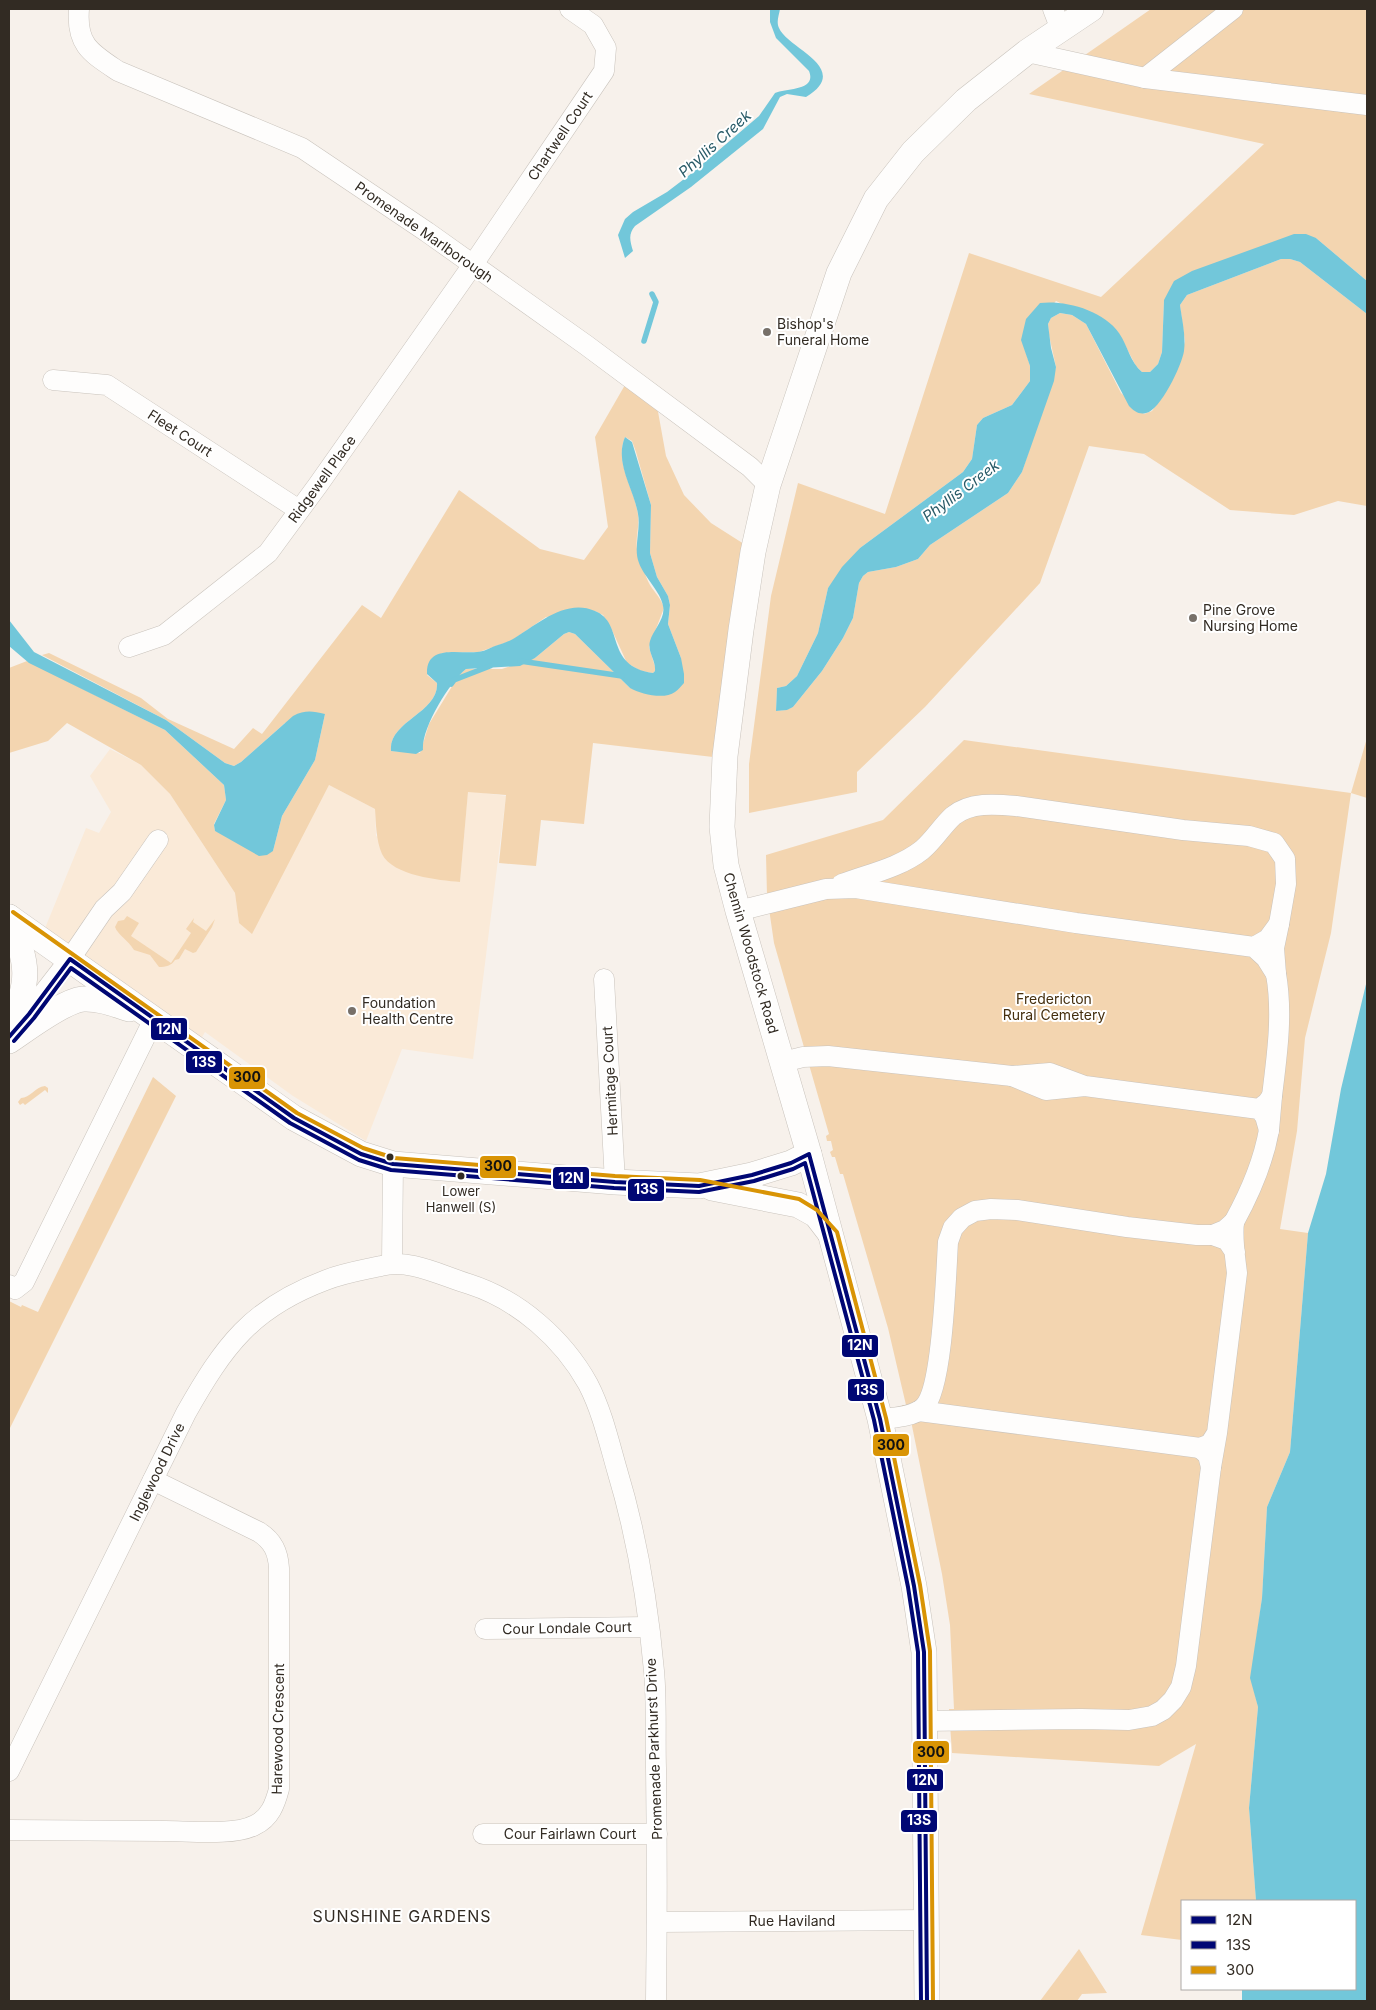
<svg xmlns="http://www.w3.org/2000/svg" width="1376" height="2010" viewBox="0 0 1376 2010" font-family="Inter,sans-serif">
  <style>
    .built { fill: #faead8 }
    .green { fill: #f3d5b0; fill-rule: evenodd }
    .water { fill: #72c7da }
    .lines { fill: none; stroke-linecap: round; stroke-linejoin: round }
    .stream { stroke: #72c7da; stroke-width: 5.5 }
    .minor-casing { stroke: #c9c3bc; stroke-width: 21 }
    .major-casing { stroke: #c9c3bc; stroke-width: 26 }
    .minor { stroke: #fefdfc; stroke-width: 20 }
    .major { stroke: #fefdfc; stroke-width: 25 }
    .bus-1-casing { stroke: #fff; stroke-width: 8 }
    .bus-2-casing { stroke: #fff; stroke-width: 8 }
    .bus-3-casing { stroke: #fff; stroke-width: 8 }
    .bus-1 { stroke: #000774; stroke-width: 4 }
    .bus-2 { stroke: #000774; stroke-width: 4 }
    .bus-3 { stroke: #d99405; stroke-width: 4 }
    .poi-dot { fill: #777069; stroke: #fff; stroke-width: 2 }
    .bus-dot { fill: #322b23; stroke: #fff; stroke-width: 2 }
    .labels { text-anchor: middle; stroke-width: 4; stroke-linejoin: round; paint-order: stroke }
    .bus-label { font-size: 13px; fill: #322b23; stroke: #fff }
    .street-label { font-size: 14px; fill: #322b23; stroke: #fff }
    .poi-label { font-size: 14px; fill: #322b23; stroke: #fff; text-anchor: start }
    .park-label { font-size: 14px; fill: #442e0d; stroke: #fff }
    .water-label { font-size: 15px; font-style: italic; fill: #295b68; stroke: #fff }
    .quarter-label { font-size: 16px; letter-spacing: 1px; fill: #322b23; stroke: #fff }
    .line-badge { stroke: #fff; stroke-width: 2 }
    .badge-label { font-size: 14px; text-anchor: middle; font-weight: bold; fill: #fff }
    .pale-badge-label { font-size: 14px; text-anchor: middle; font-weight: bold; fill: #111 }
  </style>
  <rect width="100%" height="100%" fill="#f7f1eb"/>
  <polygon class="built" points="110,749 141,765 170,794 235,893 239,923 329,785 375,809 376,836 460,882 468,791 506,796 473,1059 402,1049 366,1141 293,1096 205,1032 196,1047 41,938 86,828 99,833 111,812 90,776"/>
  <g class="green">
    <polygon points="1151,9 1367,9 1367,281 1316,238 1164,300 1162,352 1158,364 1150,372 1142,372 1136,366 1118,332 1056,301 1022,340 1030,366 1030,381 1012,405 983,418 977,425 972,459 963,472 860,548 828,588 818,633 797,676 786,686 777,688 776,711 786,710 793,707 822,671 843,638 853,618 859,583 863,576 868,572 896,567 918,559 930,545 1008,493 1022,472 1056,367 1049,335 1048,324 1051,318 1060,313 1072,315 1086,324 1121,393 1144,414 1152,411 1162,397 1185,342 1180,305 1187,295 1281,259 1290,259 1300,262 1367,314 1367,506 1338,501 1294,515 1230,510 1144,454 1089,446 1040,583 925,707 857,772 857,792 749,813 749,764 771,596 798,483 885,514 969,253 1101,297 1264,144 1029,94"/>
    <path d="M629 378 655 395 666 456 684 495 711 523 744 544 713 757 593 743 584 824 541 820 536 866 499 863 506 795 468 792 460 882C439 880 393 876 382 854 376 840 376 824 375 809L329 785 252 934 239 923 235 893 170 794 141 765 67 723 48 741 9 753V668L27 661 165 730 224 785 226 800 214 824 215 831 273 851 282 816 315 760 325 714 285 723 241 762 234 766 225 763 166 720 42 655 49 653 141 698 168 719 234 749 253 728 262 734 362 605 381 618 459 490 540 549 584 560 608 527 595 437ZM625 437 632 441 636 452 651 505 650 553 657 577 668 596 670 605 668 624 681 658 630 688 575 634 569 632 564 634 535 658 502 669H466L459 675 429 724 420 753 391 751C388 721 439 713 437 683L427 675 442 653 479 652 511 641 546 617 595 611 603 615 611 628 627 663 641 671 653 673 656 670 649 647 664 608C661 598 655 593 650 585 645 576 641 563 638 553 634 541 640 527 638 515 635 489 614 463 625 437Z"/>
    <polygon points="1367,738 1367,798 1351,793 1331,933 1305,1038 1297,1131 1280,1229 1308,1233 1290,1452 1267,1507 1262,1598 1251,1678 1258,1707 1249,1808 1256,1901 1182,1901 1182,1940 1141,1935 1196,1744 1159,1766 952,1753 949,1709 954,1709 950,1625 942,1574 911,1421 906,1422 902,1405 906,1405 888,1328 843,1174 840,1174 835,1157 832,1157 830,1152 833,1150 831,1141 827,1141 826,1136 829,1134 774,943 767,895 766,855 883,820 964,740 1351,793"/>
    <path d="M127 916 139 923 131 936 171 963 191 933 186 929 194 918 193 922 206 931 215 919 212 927 196 952 193 953 185 949 179 959 175 960C171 966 166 967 159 967L150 955 134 950C128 940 118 935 115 927L118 921 124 920Z"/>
    <polygon points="153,1077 176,1096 9,1430 9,1301 21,1307 22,1305 38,1312"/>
    <path d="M45 1086 48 1088V1093L45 1090 25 1105 23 1103 20 1105 18 1102 21 1098C30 1098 35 1087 45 1086Z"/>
    <polygon points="1079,1949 1107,1993 1082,1994 1077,2001 1040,2001"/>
  </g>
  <g class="water">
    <path d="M770 9H780C779 15 776 22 779 28 788 49 853 68 806 97L787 94 780 97 763 129 691 187 635 226C628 234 630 241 633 251L625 258 618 235 625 219 633 212 667 192 692 173 759 116 775 93C787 88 817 91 809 71L776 38 770 22Z"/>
    <path d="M1294 234H1306L1316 238 1367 281V314L1300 262 1290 259H1281L1187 295 1180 305C1182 320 1186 336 1184 351 1182 365 1160 411 1146 413 1139 415 1134 411 1129 406L1086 324 1072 315 1060 313 1051 318 1048 324 1051 348 1056 367 1054 381 1022 472 1008 493 930 545 918 559 896 567 868 572 863 576 859 583 853 618 843 638 822 671 793 707 787 710 776 711 777 688 786 686 797 676 818 633 828 588 842 567 860 548 963 472 972 459 977 425 983 418 1012 405 1030 381V366L1021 340 1026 319 1040 303C1065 300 1103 310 1119 333 1128 346 1130 362 1142 372H1150L1158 364 1162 352 1164 300 1174 281 1192 271Z"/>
    <path d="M625 437 632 442 651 505 650 553 657 577 668 596 670 605 668 624 681 658 684 674V683C681 686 678 690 675 692 664 700 641 694 630 688L575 634 569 632 564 634 535 658 520 666 466 669C449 683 421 729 423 750L416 754 391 751C388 721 439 713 437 683L427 674C426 644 458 654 477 652 483 652 490 648 495 646 501 644 508 642 513 639 537 625 565 598 595 611 625 623 604 666 653 673L655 671C656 660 647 652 650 641 653 630 666 618 663 606 661 592 644 577 639 563 633 548 641 530 638 514 634 489 614 463 625 437Z"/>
    <path d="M9 620 34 652 166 720 225 763 234 766 241 762 293 716C305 710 312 711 325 714L315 760 282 816 273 851 267 855 259 856 215 831 214 825 226 800 224 785 165 730 29 663 9 646Z"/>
    <polygon points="1367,980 1367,2001 1242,2001 1242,1989 1355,1989 1355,1901 1256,1901 1249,1808 1258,1707 1250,1678 1262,1598 1267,1507 1290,1452 1308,1233 1326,1174 1341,1089"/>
  </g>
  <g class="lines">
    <g class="stream">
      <polyline points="644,341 656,302 652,294"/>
      <polyline points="520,661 622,676"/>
      <polyline points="451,684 454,680 490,666"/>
    </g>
    <defs>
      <g id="minor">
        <path d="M79 9C76 45 91 53 118 71L302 148 427 232 586 345 750 467 768 485"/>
        <polyline points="1053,9 1061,30"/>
        <polyline points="1233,9 1145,78 1367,105"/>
        <polyline points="1027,52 1145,78"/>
        <polyline points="53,380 107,385 299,510"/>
        <polyline points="129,647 164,635 268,553 318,485 472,266 604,71 606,48 593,25 570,9"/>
        <path d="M842 884C869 874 899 868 922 850 934 840 942 826 953 816 970 802 995 804 1016 806L1183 830 1249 836 1274 843 1285 859 1286 884 1279 924"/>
        <polyline points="738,911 826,889 856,888 1076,923 1254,947 1266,958 1276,974 1274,948 1279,924 1268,939 1254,947"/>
        <polyline points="604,979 615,1182"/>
        <polyline points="15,1030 70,959 104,909 122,892 158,840"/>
        <polyline points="783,1062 803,1057 828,1056 1012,1076"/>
        <polyline points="1085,1086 1046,1090 1012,1076 1050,1073 1085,1086 1259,1109 1265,1116 1269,1130 1272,1096 1267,1103 1259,1109"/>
        <path d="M1272 1096C1277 1055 1283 1014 1276 974"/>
        <path d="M1234 1222C1250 1193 1263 1164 1269 1130"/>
        <polyline points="392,1263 393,1164"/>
        <polyline points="9,1285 15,1289 24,1282 154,1019"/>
        <polyline points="919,1411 1200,1448"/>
        <path d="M880 1419C893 1418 914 1417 924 1407 943 1388 946 1273 948 1242L953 1228 962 1218 975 1211 991 1209 1017 1210 1127 1227 1197 1235H1213"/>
        <path d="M1217 1433 1210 1444 1200 1448 1208 1455 1211 1467 1217 1433 1237 1273C1235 1256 1232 1239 1234 1222L1225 1230 1213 1235 1227 1240 1235 1252"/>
        <polyline points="485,1629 648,1627"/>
        <polyline points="924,1721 1081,1719 1129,1720 1152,1716 1163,1710 1173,1700 1181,1687 1186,1666 1211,1467"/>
        <path d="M9 1771 186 1413C224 1346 251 1308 326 1280 344 1273 363 1270 381 1266 409 1258 442 1276 469 1284 519 1300 563 1339 588 1384 602 1411 609 1442 617 1470 637 1536 648 1603 654 1671 657 1703 655 1736 656 1768 657 1846 657 1923 656 2001"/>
        <path d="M9 1830C61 1830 113 1831 165 1831 188 1831 235 1836 255 1825 270 1818 275 1804 279 1789V1568C278 1552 273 1541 259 1532L153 1480"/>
        <polyline points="483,1834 657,1834"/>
        <polyline points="657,1922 927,1920"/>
      </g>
      <g id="major">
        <polyline points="9,917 294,1118 361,1154 393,1164 615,1182 699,1186 752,1175 791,1163 809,1154"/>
        <path d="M9 1028C31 979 29 966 9 917"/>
        <path d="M9 1041C26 1030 63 1001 83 999 98 998 114 1004 129 1009"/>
        <polyline points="712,1188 798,1205 816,1215 829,1232"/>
        <polyline points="927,2001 924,1652 914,1586 880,1419 809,1154 738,911 726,865 722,827 725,756 741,630 753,552 768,485 839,273 876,199 913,152 966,100 1027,52 1091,9"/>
      </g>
    </defs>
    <use href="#minor" class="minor-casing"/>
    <use href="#major" class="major-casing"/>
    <use href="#minor" class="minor"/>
    <use href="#major" class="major"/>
    <defs>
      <polyline id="bus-1" points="9,1037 29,1014 70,959 294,1118 361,1154 393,1164 615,1182 699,1186 752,1175 791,1163 809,1154 880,1419 914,1586 924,1652 927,2001"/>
      <polyline id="bus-2" points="14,1041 34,1018 71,968 290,1123 359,1160 391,1170 614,1188 699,1192 754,1181 793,1169 805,1163 874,1420 908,1587 918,1652 921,2001"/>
      <polyline id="bus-3" points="13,912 297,1113 363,1148 394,1158 615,1176 700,1180 799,1199 817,1210 837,1232 886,1418 920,1585 930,1651 933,2001"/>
    </defs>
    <use href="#bus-1" class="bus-1-casing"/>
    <use href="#bus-2" class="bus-2-casing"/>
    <use href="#bus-3" class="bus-3-casing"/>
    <use href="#bus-1" class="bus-1"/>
    <use href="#bus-2" class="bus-2"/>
    <use href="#bus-3" class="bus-3"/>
  </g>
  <g class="poi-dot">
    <circle cx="767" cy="332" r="5"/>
    <circle cx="1193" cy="618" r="5"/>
    <circle cx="352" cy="1011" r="5"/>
  </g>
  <g class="bus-dot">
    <circle cx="390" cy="1157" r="4.5"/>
    <circle cx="461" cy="1176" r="4.5"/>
  </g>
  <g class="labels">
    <g class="bus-label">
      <text x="461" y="1196">Lower<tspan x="461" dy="16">Hanwell (S)</tspan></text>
    </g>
    <g class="street-label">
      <text transform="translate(560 136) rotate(-56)" y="5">Chartwell Court</text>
      <text transform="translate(424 232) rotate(35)" y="5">Promenade Marlborough</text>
      <text transform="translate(180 433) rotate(33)" y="5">Fleet Court</text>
      <text transform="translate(322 479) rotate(-54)" y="5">Ridgewell Place</text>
      <text transform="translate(751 953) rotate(74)" y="5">Chemin Woodstock Road</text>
      <text transform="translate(610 1081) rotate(-93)" y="5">Hermitage Court</text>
      <text transform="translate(157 1472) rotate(-64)" y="5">Inglewood Drive</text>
      <text transform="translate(567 1628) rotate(-1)" y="5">Cour Londale Court</text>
      <text transform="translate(278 1729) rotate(-89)" y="5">Harewood Crescent</text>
      <text transform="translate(654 1749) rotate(-92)" y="5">Promenade Parkhurst Drive</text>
      <text x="570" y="1839">Cour Fairlawn Court</text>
      <text x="792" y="1926">Rue Haviland</text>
    </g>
    <g class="poi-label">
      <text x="777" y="329">Bishop's<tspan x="777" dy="16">Funeral Home</tspan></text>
      <text x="1203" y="615">Pine Grove<tspan x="1203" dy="16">Nursing Home</tspan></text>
      <text x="362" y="1008">Foundation<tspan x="362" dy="16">Health Centre</tspan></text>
    </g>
    <g class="park-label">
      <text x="1054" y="1004">Fredericton<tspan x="1054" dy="16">Rural Cemetery</tspan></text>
    </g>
    <g class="water-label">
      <text transform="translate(715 144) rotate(-42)" y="5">Phyllis Creek</text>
      <text transform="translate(961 491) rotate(-37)" y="5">Phyllis Creek</text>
    </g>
    <g class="quarter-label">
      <text x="402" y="1922">SUNSHINE GARDENS</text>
    </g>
  </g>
  <g class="line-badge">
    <rect x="150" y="1017" width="38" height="24" rx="5" fill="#000774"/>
    <rect x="185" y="1050" width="38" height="24" rx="5" fill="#000774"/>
    <rect x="228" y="1066" width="38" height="24" rx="5" fill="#d99405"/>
    <rect x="479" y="1155" width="38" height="24" rx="5" fill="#d99405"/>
    <rect x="552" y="1166" width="38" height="24" rx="5" fill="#000774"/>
    <rect x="627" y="1178" width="38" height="24" rx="5" fill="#000774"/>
    <rect x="841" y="1334" width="38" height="24" rx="5" fill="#000774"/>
    <rect x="847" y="1378" width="38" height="24" rx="5" fill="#000774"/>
    <rect x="872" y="1433" width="38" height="24" rx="5" fill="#d99405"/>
    <rect x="912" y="1740" width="38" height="24" rx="5" fill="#d99405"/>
    <rect x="906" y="1768" width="38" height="24" rx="5" fill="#000774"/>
    <rect x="900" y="1809" width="38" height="24" rx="5" fill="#000774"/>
  </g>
  <g class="badge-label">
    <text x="169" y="1034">12N</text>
    <text x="204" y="1067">13S</text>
    <text x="571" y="1183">12N</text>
    <text x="646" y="1194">13S</text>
    <text x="860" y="1350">12N</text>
    <text x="866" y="1395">13S</text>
    <text x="925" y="1785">12N</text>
    <text x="919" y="1825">13S</text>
  </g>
  <g class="pale-badge-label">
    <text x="247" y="1082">300</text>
    <text x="498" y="1171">300</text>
    <text x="891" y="1450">300</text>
    <text x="931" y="1757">300</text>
  </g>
  <rect width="1376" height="2010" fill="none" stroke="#322b23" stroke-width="20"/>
  <rect x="1181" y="1900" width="175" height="90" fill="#ffffff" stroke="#adaaa7"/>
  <rect x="1191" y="1916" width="25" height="8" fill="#000774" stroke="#adaaa7"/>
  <text x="1226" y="1925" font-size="15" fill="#322b23">12N</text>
  <rect x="1191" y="1941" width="25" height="8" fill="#000774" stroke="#adaaa7"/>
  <text x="1226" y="1950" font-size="15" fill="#322b23">13S</text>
  <rect x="1191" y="1966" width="25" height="8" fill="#d99405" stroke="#adaaa7"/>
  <text x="1226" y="1975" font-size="15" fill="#322b23">300</text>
</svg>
